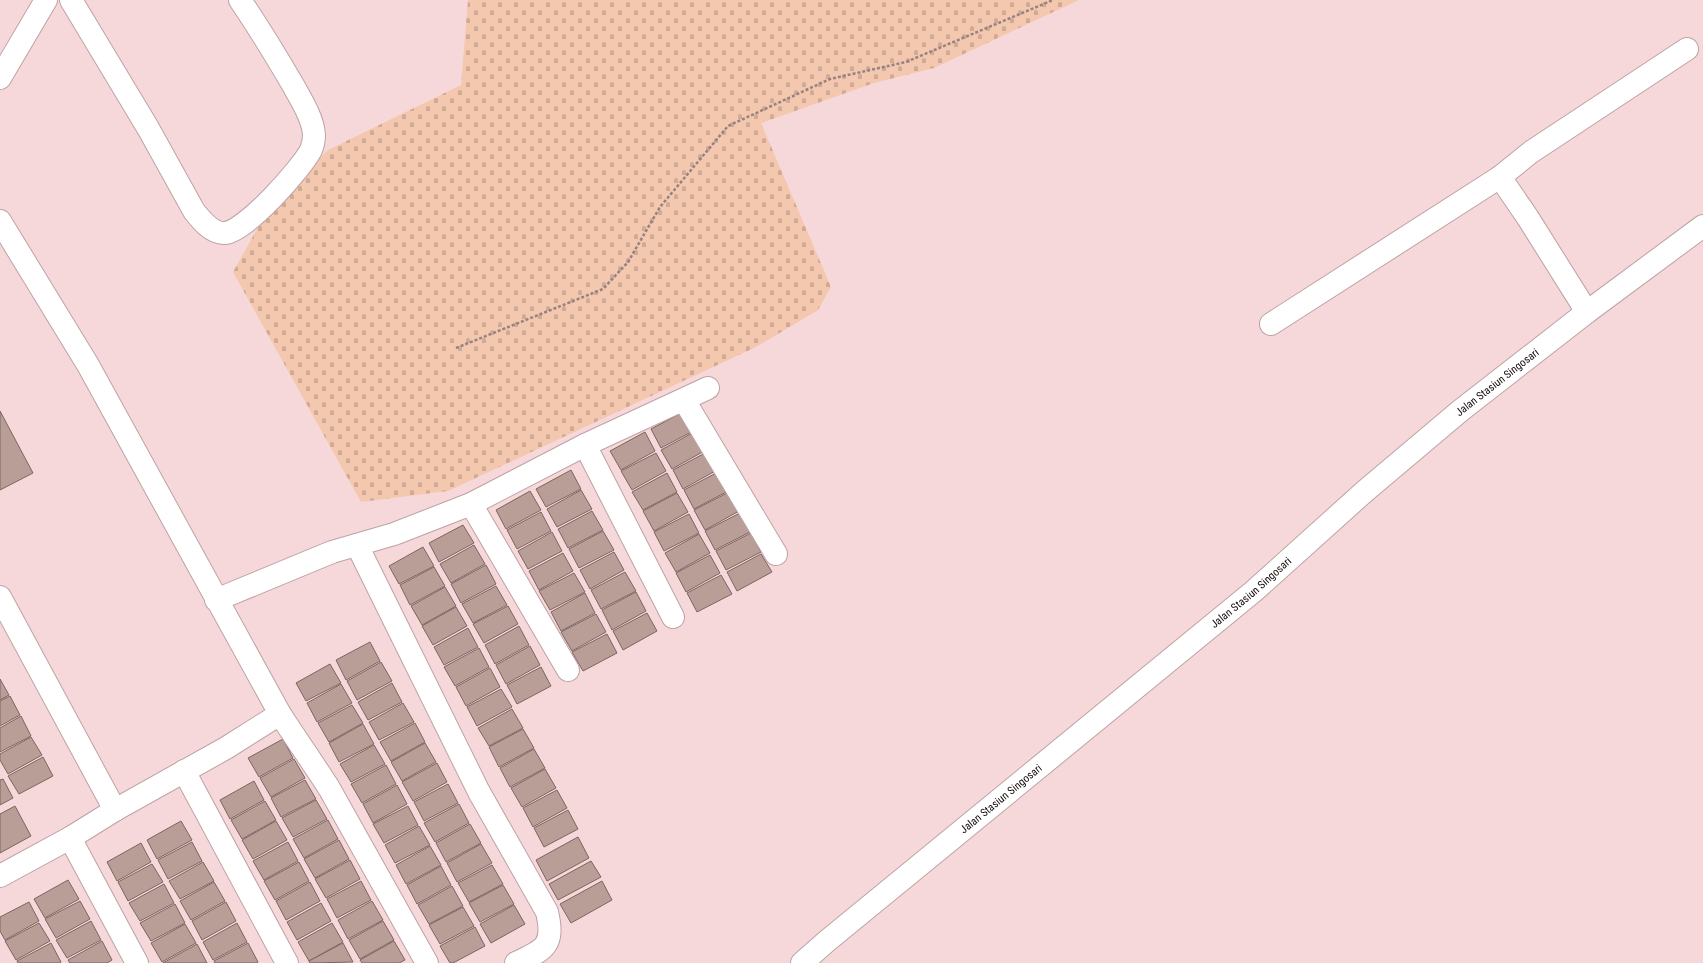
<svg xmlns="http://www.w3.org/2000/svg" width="1703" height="963" viewBox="0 0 1703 963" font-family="'Roboto Condensed',sans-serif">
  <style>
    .cemetery { fill: url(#cemetery-stones) }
    .building { fill: #b99e98; stroke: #7d645f }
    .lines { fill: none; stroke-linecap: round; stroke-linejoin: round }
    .minor-casing { stroke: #bea2a4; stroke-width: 24 }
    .path { stroke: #978183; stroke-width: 2.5; stroke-dasharray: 3 2; stroke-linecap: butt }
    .minor { stroke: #fff; stroke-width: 22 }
    .labels { text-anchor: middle; stroke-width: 3; stroke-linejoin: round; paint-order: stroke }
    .street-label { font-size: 11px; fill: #12090a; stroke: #fbe9ea }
  </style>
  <defs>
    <pattern id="cemetery-stones" width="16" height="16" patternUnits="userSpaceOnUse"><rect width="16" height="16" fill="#f4c8ae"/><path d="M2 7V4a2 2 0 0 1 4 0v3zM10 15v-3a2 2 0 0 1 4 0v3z" fill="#d0aa94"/></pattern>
  </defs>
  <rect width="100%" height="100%" fill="#f6d8da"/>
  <polygon class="cemetery" points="468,0 1079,0 934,68 874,83 761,123 831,287 818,310 756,347 448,491 361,502 233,272 270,206 328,150 461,85"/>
  <g class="building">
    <polygon points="0,411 33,473 0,490"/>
    <polygon points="685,411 695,430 661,448 651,429"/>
    <polygon points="696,431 706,450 672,469 661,450"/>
    <polygon points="645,432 655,451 621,470 610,451"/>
    <polygon points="707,452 717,470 683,489 673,470"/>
    <polygon points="656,453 666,471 632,490 621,471"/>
    <polygon points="571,470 581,489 546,507 536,489"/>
    <polygon points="718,472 728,491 694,509 684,490"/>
    <polygon points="667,473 677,492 643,510 632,492"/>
    <polygon points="581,490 592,509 557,527 547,509"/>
    <polygon points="530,491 541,510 506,529 496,510"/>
    <polygon points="729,492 739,511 705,530 694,510"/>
    <polygon points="677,493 688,512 654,531 643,511"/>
    <polygon points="592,511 603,530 568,548 558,529"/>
    <polygon points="541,512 551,531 517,549 507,530"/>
    <polygon points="740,513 750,532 715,550 705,531"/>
    <polygon points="689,514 699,533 664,551 654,532"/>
    <polygon points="463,525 474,543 439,562 429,543"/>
    <polygon points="603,531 614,550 579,568 569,549"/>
    <polygon points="552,532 562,551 528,569 518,551"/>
    <polygon points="751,533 761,552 726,570 716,551"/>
    <polygon points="699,534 710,553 676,572 665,553"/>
    <polygon points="474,545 485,564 451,583 440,564"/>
    <polygon points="423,547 434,566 399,584 389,566"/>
    <polygon points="614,552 624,570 590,589 580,570"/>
    <polygon points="563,553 573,571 539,590 529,571"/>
    <polygon points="761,554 772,572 737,591 727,572"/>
    <polygon points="710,555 720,573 686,592 676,573"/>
    <polygon points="486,565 496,584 461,603 451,584"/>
    <polygon points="434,567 445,586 410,605 400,585"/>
    <polygon points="625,572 636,591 601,609 591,590"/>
    <polygon points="574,573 585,592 550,610 539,591"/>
    <polygon points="721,575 732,594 697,612 687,593"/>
    <polygon points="496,586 507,605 473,623 462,604"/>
    <polygon points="445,587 456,606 422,625 411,606"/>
    <polygon points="636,592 646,611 612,630 602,610"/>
    <polygon points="585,593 595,613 561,631 551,612"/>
    <polygon points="508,606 518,624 484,643 473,624"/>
    <polygon points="456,607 467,626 433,645 422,626"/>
    <polygon points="647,613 657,631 623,650 613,631"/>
    <polygon points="596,614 606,632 572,651 561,632"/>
    <polygon points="519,626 529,645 495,664 485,645"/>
    <polygon points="468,628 478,647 444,665 434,647"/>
    <polygon points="607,634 617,653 583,671 572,652"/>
    <polygon points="370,642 380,661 346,680 336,660"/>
    <polygon points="530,646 540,665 506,684 496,665"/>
    <polygon points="479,648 489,667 455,686 444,667"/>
    <polygon points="381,662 392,681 357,700 347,681"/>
    <polygon points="330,664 341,683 306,701 296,683"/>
    <polygon points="541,667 551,686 517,704 507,685"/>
    <polygon points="490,668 500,687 466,706 456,687"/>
    <polygon points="0,679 9,695 0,700"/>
    <polygon points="392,683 402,702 368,720 358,702"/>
    <polygon points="341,684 352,703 317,722 307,703"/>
    <polygon points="501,689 512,707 477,726 467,707"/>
    <polygon points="10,696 20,715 0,726 0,701"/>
    <polygon points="403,703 414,722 379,740 369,722"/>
    <polygon points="352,705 363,723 329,742 318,723"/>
    <polygon points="512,709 523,728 489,746 478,728"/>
    <polygon points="21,716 31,736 0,752 0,728"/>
    <polygon points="415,723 425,742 391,761 380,742"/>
    <polygon points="363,724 374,744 339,762 329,743"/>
    <polygon points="523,729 534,748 499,767 489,747"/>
    <polygon points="31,737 42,755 8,774 0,760 0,754"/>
    <polygon points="283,739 293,758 259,777 248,758"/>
    <polygon points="425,743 436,762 402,781 391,762"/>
    <polygon points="374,745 385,764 351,782 340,764"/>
    <polygon points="534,749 545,768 510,787 500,768"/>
    <polygon points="43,757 53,776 19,794 8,776"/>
    <polygon points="294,759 305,778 271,797 260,778"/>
    <polygon points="437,763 447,782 413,801 402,782"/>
    <polygon points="386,765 396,784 362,803 351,784"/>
    <polygon points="545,769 556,788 522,807 511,788"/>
    <polygon points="3,779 13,798 0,805 0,780"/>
    <polygon points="305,780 316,799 281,817 271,798"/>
    <polygon points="254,781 264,800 230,819 220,800"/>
    <polygon points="448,784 458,803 424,821 414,802"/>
    <polygon points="397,785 407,804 373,823 363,804"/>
    <polygon points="557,790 567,808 533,827 523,808"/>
    <polygon points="316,800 327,819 293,837 282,818"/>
    <polygon points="265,801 276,820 242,839 231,820"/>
    <polygon points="459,804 469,823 435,842 424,823"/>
    <polygon points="15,806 31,836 0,853 0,814"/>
    <polygon points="408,806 418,825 384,843 373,824"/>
    <polygon points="568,810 578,829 544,847 534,828"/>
    <polygon points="328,820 338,839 304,858 293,839"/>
    <polygon points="181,821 192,840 157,859 147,840"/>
    <polygon points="276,821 287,840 253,859 242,840"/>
    <polygon points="470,824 481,843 446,862 436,843"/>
    <polygon points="419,826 430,845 395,863 385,845"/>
    <polygon points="578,837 589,858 547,881 536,860"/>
    <polygon points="339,840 349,859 315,878 304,859"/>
    <polygon points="192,842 202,861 168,879 158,860"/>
    <polygon points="288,842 298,861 264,880 253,861"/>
    <polygon points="141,843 151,862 117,881 107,862"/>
    <polygon points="481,844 492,863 457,882 447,863"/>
    <polygon points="430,846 441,865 406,884 396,865"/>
    <polygon points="350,860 360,879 326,898 315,879"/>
    <polygon points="591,861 601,877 558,900 549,884"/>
    <polygon points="203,862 214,881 180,899 169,881"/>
    <polygon points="299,862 309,881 275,900 264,881"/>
    <polygon points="152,864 163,882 128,901 118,882"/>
    <polygon points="492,865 503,884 469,902 458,883"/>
    <polygon points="441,866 451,885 417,904 407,885"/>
    <polygon points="68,880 79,899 45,918 34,899"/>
    <polygon points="361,881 371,900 337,918 327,899"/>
    <polygon points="602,881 612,900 571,923 560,904"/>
    <polygon points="214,882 225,901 191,920 180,901"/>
    <polygon points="310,882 320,901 286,920 276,901"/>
    <polygon points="164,884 174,903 140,921 129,903"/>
    <polygon points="503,885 514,904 480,922 469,903"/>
    <polygon points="452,886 463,906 429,924 418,905"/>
    <polygon points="80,901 90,919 56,938 45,919"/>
    <polygon points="372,901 383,920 348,939 338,920"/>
    <polygon points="29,902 39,921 5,940 0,931 0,917"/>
    <polygon points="226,902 236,921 202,940 192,921"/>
    <polygon points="321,903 331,921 297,940 287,922"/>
    <polygon points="175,904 185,923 151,941 140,923"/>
    <polygon points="514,905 525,924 491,943 480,924"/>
    <polygon points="463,907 474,926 440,944 429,925"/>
    <polygon points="91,921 101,940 67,958 56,940"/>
    <polygon points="383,921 394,940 360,959 349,940"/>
    <polygon points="39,923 50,941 16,960 5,941"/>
    <polygon points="237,923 247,942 213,960 203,942"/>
    <polygon points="332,923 343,942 309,961 298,942"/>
    <polygon points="185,924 196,943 162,962 151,943"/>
    <polygon points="475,927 485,946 453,963 450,963 440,946"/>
    <polygon points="102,941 112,960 107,963 70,963 68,960"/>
    <polygon points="394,941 405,960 399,963 362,963 360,960"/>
    <polygon points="51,943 61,962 59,963 18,963 17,961"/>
    <polygon points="248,943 258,962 256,963 215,963 214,961"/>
    <polygon points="343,943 353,962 310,963 309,961"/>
    <polygon points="197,944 207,963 163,963"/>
  </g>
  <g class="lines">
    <defs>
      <g id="minor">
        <path d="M71 0 148 128 194 211C201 220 212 234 225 233 246 231 301 169 311 150 313 145 314 140 314 135 313 118 301 100 293 85 276 56 259 28 240 0"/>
        <polyline points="0,78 46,0"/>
        <polyline points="1500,177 1528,218 1587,312"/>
        <path d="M0 221 88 365 280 714C296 739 313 763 329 788L427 963"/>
        <polyline points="1271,324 1500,177 1531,152 1687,49"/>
        <polyline points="684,400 776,554"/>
        <polyline points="585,445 673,617"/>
        <polyline points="471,504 568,670"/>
        <path d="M357 545 479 792 547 912C555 946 544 950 516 963"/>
        <polyline points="0,597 115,810"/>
        <polyline points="216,600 332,552 394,534 471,504 585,445 708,388"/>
        <polyline points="184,771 287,963"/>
        <polyline points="70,838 137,963"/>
        <polyline points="0,876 70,838 115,810 226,748 280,714"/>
        <path id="s1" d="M802 963 827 941 1254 591 1364 492 1460 411 1587 312 1703 226"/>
      </g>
    </defs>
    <use href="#minor" class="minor-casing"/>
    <polyline class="path" points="456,348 603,289 628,262 660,207 728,126 830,79 906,62 1053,0"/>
    <use href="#minor" class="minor"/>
  </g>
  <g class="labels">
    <g class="street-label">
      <text dy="4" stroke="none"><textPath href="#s1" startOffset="906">Jalan Stasiun Singosari</textPath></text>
      <text dy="4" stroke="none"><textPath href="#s1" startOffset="582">Jalan Stasiun Singosari</textPath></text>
      <text dy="4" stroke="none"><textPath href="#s1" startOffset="258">Jalan Stasiun Singosari</textPath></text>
    </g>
  </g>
</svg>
